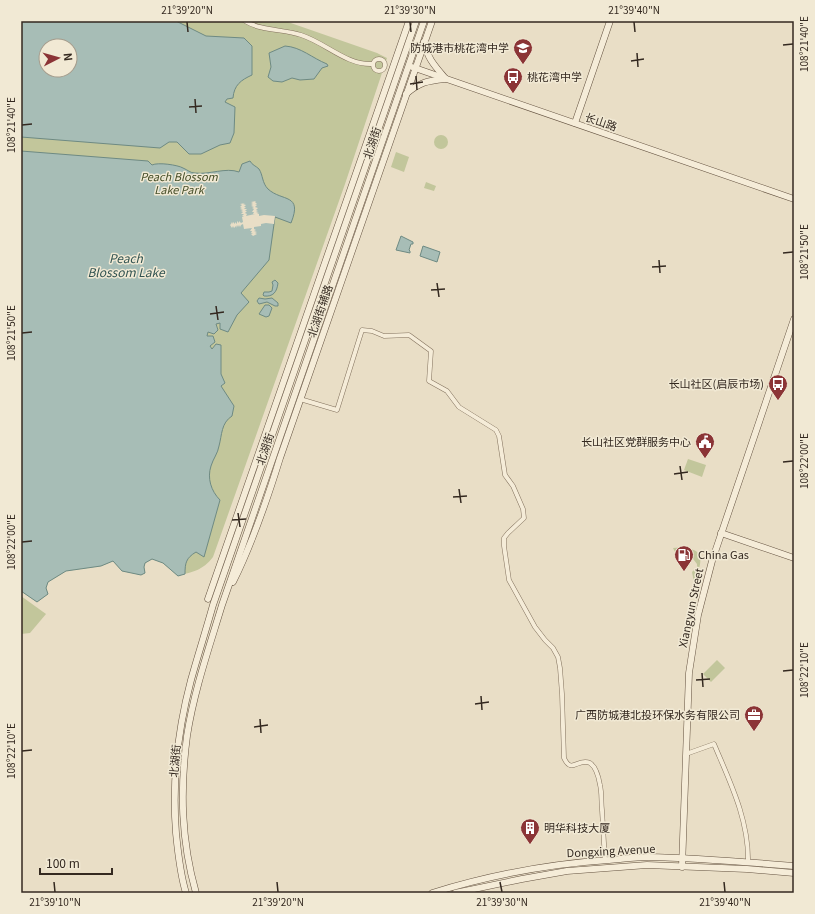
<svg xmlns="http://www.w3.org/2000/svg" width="815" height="914" viewBox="0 0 815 914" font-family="Georgia,'Noto Sans SC',serif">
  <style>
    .green { fill: #c2c69b; fill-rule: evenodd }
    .water { fill: #a7bdb6; stroke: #6e8a83; fill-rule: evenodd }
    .pier { fill: #e9dec6 }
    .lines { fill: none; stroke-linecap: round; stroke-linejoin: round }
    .street-casing { stroke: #82715d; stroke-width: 5 }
    .secondary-casing { stroke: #645240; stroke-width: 7 }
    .street { stroke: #f5ecd8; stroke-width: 4 }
    .secondary { stroke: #f5ecd8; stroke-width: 6 }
    .ticks { fill: none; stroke: #342920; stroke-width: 1.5 }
    .labels { text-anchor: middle; stroke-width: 3; stroke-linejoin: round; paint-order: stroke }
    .poi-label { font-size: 11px; fill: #342920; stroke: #f1e9d4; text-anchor: end }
    .street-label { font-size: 11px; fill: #342920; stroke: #f1e9d4 }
    .park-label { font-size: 11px; font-style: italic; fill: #454e28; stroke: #f1e9d4 }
    .water-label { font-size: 12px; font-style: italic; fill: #305250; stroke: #f1e9d4 }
    .neatline { fill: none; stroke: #342920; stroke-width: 1.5 }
    .ticks-label { font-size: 10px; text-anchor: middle; fill: #342920 }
  </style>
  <rect width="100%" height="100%" fill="#e9dec6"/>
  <g class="green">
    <path d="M21 21H285L377 53 387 58 345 184 213 557C202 571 194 571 178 576L163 563 152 559 145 563 144 567 145 573 141 575 122 571 113 561 101 566 66 571 48 582 46 588 48 594 37 602 21 591ZM46 46H70V70H46Z"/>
    <circle cx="441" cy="142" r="7"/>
    <polygon points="396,152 409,157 404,172 391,167"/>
    <polygon points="426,182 436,186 434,191 424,188"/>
    <polygon points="688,459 706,465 702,477 684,470"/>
    <path d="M686 547C690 549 696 550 698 553 704 561 697 574 694 582L692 572 697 567V564L687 551 675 552 673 548Z"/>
    <polygon points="21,596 46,614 30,633 21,634"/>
    <polygon points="717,660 725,668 711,682 703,674"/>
  </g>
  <g class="water">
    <path d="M21 21H176L206 36 244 38 252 46V75C241 80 234 85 233 98L227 99 225 102 235 107 234 133 230 143 220 145 201 154H189L177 142H169L160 148 21 137ZM46 46H70V70H46Z"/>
    <path d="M285 46C301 47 312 58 327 64L328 66 322 68 314 79 300 80 292 78 282 82 273 81 268 77 271 67 269 53Z"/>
    <path d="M21 151 148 161 152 165C158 162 178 165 183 168 188 170 190 173 195 173 209 175 226 167 239 172L242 164 250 161C252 165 256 166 259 169 263 175 262 183 268 189 282 202 303 193 291 223L275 217 269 260 241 293 249 302 237 315 228 332 220 329V323L216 324 218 330 214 334 208 332 207 336H213L215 342 210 346 212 349 216 344 221 345V374L225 383 221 386 234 406 232 416C221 423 222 435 219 446 218 453 213 459 211 466 207 478 211 491 220 500L204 557 196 552C186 558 185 563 185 574L178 576 163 563 152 559 145 563 144 567 145 573 141 575 122 571 113 561 101 566 66 571 48 582 46 588 48 594 37 602 21 591Z"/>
    <polygon points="401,236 413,242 413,244 411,244 409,250 410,251 410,253 396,250"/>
    <polygon points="423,246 440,252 437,262 420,256"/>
    <path d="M275 280 278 283C277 292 273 297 264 296L263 295 264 292H269L272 291 273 285 272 282Z"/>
    <polygon points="259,298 265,299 272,298 278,303 278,306 275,306 267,302 259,304 257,301"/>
    <polygon points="265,305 269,305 272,308 269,316 266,317 259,314"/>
  </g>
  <polygon class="pier" points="256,201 255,202 257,204 255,205 257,205 255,207 258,208 256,210 258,211 256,212 259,213 257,214 259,214 259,216 264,215 275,216 274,224 266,223 261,224 261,226 254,227 254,229 256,230 254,231 257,232 255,233 257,234 253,236 251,234 253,234 251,233 252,231 250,231 252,228 244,229 243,224 241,225 240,227 239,225 238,227 237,225 236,228 236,226 234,228 233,226 232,228 230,225 231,224 231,222 232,224 233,222 235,224 235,222 237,224 237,221 239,223 239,221 241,223 243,222 242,217 244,216 242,216 244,214 241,214 243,212 241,211 243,210 240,209 242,208 240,207 242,205 240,204 245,203 243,204 246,205 244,207 246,207 244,209 247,209 245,211 247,211 245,213 247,214 246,216 255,214 253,214 254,212 252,212 254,209 252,208 254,207 251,206 253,205 251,204 253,203 251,202"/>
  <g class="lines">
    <defs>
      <g id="street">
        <path d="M245 21C261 31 283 29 301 35 326 43 346 65 372 64"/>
        <circle cx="379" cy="65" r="6"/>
        <path d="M300 399 337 410 362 330 372 331 384 336 409 335 431 351 429 381 447 391 459 407 496 430 499 436 505 475 513 486 523 509 524 518 508 533 504 538V546L509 580 535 627 545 640 553 648 558 657 560 668 562 694 564 758C572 775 578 757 590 763 596 767 599 779 600 785 602 793 601 802 602 810 603 827 604 843 605 860"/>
        <path d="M686 754 714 744C730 782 749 820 748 862"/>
      </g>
      <g id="secondary">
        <path d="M424 42C428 59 434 65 445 78"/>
        <polyline points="412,67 794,199"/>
        <path d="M406 94C420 82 427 81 445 79"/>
        <polyline points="575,123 610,21"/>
        <polyline points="721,533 794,558"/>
        <path d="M233 582C253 542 267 500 280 458L432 21"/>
        <polyline points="208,599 409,21"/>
        <polyline points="682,867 689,673 698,615 712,561 794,319"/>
        <path d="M186 893C180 874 178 853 176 833 172 782 178 729 191 680 198 655 206 630 213 605L416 21"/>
        <path d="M196 893C181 840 180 790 187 736 194 691 209 648 222 605L424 21"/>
        <path d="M432 893C490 875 548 864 609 860 622 859 635 857 648 857 697 858 746 862 794 866"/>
        <polyline points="455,893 522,879 567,871 647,865 747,869 794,873"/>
      </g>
    </defs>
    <use href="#street" class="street-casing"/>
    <use href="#secondary" class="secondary-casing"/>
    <use href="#street" class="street"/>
    <use href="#secondary" class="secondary"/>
  </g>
  <path class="ticks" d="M187 22 188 32M410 22 411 32M634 22 635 32M783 45 793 44M637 53 638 67M631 61 644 59M416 76 417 90M410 84 423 82M195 99 196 113M189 107 202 106M22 125 32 124M783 253 793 252M659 260 660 273M652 267 666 266M437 283 439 297M431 290 445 289M216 306 218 320M210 314 224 312M22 333 32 332M783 462 793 461M680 466 682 480M674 474 688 472M459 489 461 503M453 497 467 496M238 513 240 527M232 520 246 519M22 542 32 541M783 671 793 670M702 673 703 687M696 680 710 679M481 696 482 710M475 704 489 702M260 719 261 733M254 727 268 725M22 751 32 750M54 882 55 892M277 882 278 892M500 882 502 892M724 882 725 892"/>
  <defs>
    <symbol id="school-pin" viewBox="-11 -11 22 30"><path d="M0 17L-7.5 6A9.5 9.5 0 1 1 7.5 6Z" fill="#8b3436" stroke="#f1e9d4"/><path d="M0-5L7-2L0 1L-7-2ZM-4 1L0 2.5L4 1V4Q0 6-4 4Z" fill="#fff"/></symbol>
    <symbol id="bus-pin" viewBox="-11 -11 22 30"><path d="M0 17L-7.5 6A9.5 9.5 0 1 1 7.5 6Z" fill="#8b3436" stroke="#f1e9d4"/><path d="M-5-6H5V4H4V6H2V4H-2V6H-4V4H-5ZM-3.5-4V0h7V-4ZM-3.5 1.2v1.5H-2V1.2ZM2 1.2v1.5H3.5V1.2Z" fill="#fff"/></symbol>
    <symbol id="civic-pin" viewBox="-11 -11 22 30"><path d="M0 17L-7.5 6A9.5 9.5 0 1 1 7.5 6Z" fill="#8b3436" stroke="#f1e9d4"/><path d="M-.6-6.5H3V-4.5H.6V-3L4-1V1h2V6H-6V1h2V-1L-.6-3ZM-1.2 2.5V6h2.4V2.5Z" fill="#fff"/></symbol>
    <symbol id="fuel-pin" viewBox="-11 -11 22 30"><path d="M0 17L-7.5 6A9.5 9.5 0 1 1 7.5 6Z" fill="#8b3436" stroke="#f1e9d4"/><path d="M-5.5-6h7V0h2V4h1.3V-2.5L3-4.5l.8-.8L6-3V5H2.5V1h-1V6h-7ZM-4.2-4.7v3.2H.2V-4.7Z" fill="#fff"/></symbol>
    <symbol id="office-pin" viewBox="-11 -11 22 30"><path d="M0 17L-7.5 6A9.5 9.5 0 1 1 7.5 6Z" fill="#8b3436" stroke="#f1e9d4"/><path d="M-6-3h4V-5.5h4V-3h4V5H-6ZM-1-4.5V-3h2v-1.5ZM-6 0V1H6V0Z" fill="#fff"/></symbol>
    <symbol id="building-pin" viewBox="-11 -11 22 30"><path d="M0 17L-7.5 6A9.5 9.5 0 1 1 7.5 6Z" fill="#8b3436" stroke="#f1e9d4"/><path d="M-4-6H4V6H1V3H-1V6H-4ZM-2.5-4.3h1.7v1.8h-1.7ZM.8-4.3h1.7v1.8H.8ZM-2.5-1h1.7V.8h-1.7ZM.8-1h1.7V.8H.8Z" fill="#fff"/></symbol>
  </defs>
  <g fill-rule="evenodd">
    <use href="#school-pin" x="512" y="37" width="22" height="30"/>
    <use href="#bus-pin" x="502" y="66" width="22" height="30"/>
    <use href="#bus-pin" x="767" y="373" width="22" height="30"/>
    <use href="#civic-pin" x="694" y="431" width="22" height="30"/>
    <use href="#fuel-pin" x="673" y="544" width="22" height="30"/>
    <use href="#office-pin" x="743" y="704" width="22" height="30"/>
    <use href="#building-pin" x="519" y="817" width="22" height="30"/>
  </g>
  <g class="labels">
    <g class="poi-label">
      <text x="509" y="52">防城港市桃花湾中学</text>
      <text x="527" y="81" text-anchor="start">桃花湾中学</text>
      <text x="764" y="388">长山社区(启辰市场)</text>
      <text x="691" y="446">长山社区党群服务中心</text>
      <text x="698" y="559" text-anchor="start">China Gas</text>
      <text x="740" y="719">广西防城港北投环保水务有限公司</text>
      <text x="544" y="832" text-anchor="start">明华科技大厦</text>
    </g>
    <g class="street-label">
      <text transform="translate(601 122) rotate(19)" y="4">长山路</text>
      <text transform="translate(372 143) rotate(-71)" y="4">北湖街</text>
      <text transform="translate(320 311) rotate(-71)" y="4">北湖街辅路</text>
      <text transform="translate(265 449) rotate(-71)" y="4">北湖街</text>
      <text transform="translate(691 608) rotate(-78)" y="4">Xiangyun Street</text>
      <text transform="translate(175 761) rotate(-85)" y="4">北湖街</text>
      <text transform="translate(611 851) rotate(-3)" y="4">Dongxing Avenue</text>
    </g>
    <g class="park-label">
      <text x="179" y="181">Peach Blossom<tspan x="179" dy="13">Lake Park</tspan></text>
    </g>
    <g class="water-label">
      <text x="126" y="263">Peach<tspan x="126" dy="14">Blossom Lake</tspan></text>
    </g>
  </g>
  <rect width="815" height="914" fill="none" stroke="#f1e9d4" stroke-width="44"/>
  <g transform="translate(58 58) rotate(84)"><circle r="19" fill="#f1e9d4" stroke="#a59c8c"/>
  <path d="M0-3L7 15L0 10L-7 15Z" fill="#8b3436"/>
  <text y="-6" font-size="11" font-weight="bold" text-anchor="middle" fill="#342920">N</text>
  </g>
  <path d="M40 868v6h72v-6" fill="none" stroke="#342920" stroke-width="2"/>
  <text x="46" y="868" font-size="12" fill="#342920" stroke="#f1e9d4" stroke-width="3" paint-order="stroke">100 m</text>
  <rect x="22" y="22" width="771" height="870" class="neatline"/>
  <g class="ticks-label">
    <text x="187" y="14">21°39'20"N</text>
    <text x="410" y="14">21°39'30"N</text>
    <text x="634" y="14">21°39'40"N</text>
    <text transform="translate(804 44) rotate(-90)" y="4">108°21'40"E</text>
    <text transform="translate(11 125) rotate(-90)" y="4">108°21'40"E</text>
    <text transform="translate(804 252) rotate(-90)" y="4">108°21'50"E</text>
    <text transform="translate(11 333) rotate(-90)" y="4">108°21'50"E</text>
    <text transform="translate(804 461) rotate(-90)" y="4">108°22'00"E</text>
    <text transform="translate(11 542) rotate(-90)" y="4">108°22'00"E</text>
    <text transform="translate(804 670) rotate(-90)" y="4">108°22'10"E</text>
    <text transform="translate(11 751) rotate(-90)" y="4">108°22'10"E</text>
    <text x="55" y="906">21°39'10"N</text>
    <text x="278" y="906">21°39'20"N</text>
    <text x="502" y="906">21°39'30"N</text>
    <text x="725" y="906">21°39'40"N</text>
  </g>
</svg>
